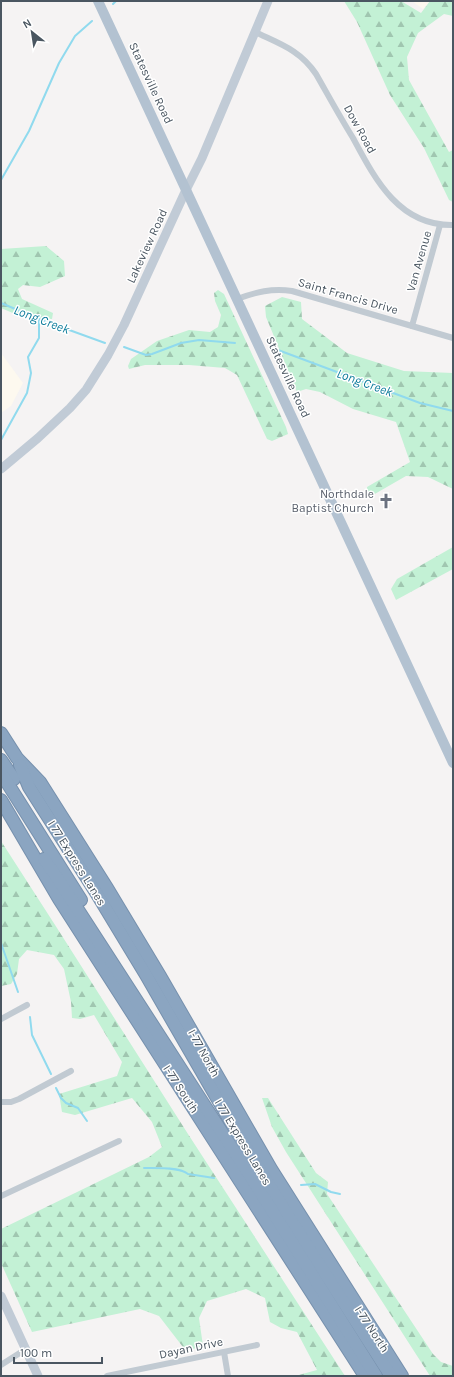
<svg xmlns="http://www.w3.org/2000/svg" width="454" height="1377" viewBox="0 0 454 1377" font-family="Karla,sans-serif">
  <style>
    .commercial { fill: #fdf9ef }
    .forest { fill: url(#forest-firs) }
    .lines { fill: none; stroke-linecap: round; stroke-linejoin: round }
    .stream { stroke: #90daee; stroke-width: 2 }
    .motorway-casing { stroke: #7690ad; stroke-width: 14 }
    .minor { stroke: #c1cad2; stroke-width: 6 }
    .secondary { stroke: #c1cbd6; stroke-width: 9 }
    .primary { stroke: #b3c2d1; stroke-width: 10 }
    .motorway { stroke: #8ba5c1; stroke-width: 12 }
    .labels { text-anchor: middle; stroke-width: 3; stroke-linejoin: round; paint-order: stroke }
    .street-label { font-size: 12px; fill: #4a5661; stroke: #fff }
    .worship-label { font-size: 12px; fill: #5b616d; stroke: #fff; text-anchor: end }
    .water-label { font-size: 13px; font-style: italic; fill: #0c7c9b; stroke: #fff }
  </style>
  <defs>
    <pattern id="forest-firs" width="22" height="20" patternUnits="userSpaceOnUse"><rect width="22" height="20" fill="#c3f1d5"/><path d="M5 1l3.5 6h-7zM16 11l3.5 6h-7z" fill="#a0c6b0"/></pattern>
  </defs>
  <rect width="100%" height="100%" fill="#f5f3f3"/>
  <g class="commercial">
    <polygon points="412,1 430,1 423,9"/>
    <polygon points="1,353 23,383 11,406 1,413"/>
  </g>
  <g class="forest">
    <polygon points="344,1 401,1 421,13 430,1 453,1 453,16 444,14 418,33 407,57 409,80 449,152 453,150 453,202 449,200 424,148 390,95 357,22"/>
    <polygon points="46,246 64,261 65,276 40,287 23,285 18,289 22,299 53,313 52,319 22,317 1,308 1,249"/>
    <polygon points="218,290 224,294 286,427 288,434 272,441 267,439 237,375 225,368 189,365 145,365 129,369 128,366 131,359 157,341 189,330 210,332 218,327 221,315 215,301 214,293"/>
    <polygon points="282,297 301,302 302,319 347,353 404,371 453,373 453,489 428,477 406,476 373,495 367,494 367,487 410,462 396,422 353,409 320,392 306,389 297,392 266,317 265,306"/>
    <polygon points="453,547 453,569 396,600 391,589 397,579"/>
    <polygon points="1,841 57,928 188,1134 345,1376 295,1376 317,1370 297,1332 281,1328 270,1322 265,1298 246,1289 207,1301 199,1318 203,1346 186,1351 159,1316 140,1309 32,1332 1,1263 1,1229 149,1157 162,1147 152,1122 132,1098 75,1115 62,1112 59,1094 117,1076 122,1062 94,1015 80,1019 72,1018 71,1002 64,969 54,955 27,950 19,959 17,974 11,984 1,986"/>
    <polygon points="262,1098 268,1098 316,1173 328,1182 327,1194 433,1354 441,1362 453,1366 453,1376 430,1376 286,1152 272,1127"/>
  </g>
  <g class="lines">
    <g class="stream">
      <polyline points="113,4 116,1"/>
      <polyline points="1,180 29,131 59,63 75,36 92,21"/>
      <polyline points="1,303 39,319 105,343"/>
      <polyline points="124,347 146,355 152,354 181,343 199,340 235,343"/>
      <polyline points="278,350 420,403 453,411"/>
      <polyline points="1,440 27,393 31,373 28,357 39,338 39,319"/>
      <polyline points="1,943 18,992"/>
      <polyline points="30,1017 32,1035 51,1074"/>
      <polyline points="56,1088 61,1098 66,1103 78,1108 87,1121"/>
      <path d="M144 1168C155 1168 180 1167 188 1174L214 1178"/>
      <polyline points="301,1185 315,1184 331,1192 340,1194"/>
    </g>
    <defs>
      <g id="motorway">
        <polyline points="1,733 17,758 40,782 107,888 160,976 271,1169 402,1376"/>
        <polyline points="1,760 14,779"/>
        <polyline points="20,765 29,787 97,894 146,975 236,1131 290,1219 391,1376"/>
        <polyline points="1,773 81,900"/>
        <polyline points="1,800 59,899 365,1376"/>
        <polyline points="44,859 58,879 254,1182 376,1376"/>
      </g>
    </defs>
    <use href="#motorway" class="motorway-casing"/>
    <g class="minor">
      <path d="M255 32C280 44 300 50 316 74 328 95 340 117 353 138 375 179 399 226 453 225"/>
      <path d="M237 299C256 292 272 288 292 291L453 338"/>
      <polyline points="412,326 440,225"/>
      <polyline points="1,1019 27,1005"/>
      <polyline points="1,1102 11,1102 19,1099 71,1071"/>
      <polyline points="1,1196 119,1141"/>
      <polyline points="224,1352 228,1376"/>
      <polyline points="1,1365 26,1349"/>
      <polyline points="107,1376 257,1345"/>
    </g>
    <g class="secondary">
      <polyline points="1,469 38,438 70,408 86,390 108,355 124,325 186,190 202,158 268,1"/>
      <polyline points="1,1296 38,1376"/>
    </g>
    <polyline class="primary" points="98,1 453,763"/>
    <use href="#motorway" class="motorway"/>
  </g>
  <defs>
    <symbol id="church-bare" viewBox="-9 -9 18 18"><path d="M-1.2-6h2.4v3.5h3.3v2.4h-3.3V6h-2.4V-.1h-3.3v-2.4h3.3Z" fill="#6b7280" stroke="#fff" stroke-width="2.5" paint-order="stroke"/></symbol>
  </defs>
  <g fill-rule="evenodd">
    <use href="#church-bare" x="375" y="490" width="22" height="22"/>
  </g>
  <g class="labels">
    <g class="street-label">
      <text transform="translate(151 83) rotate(65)" y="4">Statesville Road</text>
      <text transform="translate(360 129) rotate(61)" y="4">Dow Road</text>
      <text transform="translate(147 246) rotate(-65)" y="4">Lakeview Road</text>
      <text transform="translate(419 261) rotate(-74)" y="4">Van Avenue</text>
      <text transform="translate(348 296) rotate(16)" y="4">Saint Francis Drive</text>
      <text transform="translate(288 377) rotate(65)" y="4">Statesville Road</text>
      <text transform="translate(77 863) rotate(58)" y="4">I 77 Express Lanes</text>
      <text transform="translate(204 1053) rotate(61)" y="4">I-77 North</text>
      <text transform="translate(181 1089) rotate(57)" y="4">I-77 South</text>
      <text transform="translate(243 1142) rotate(59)" y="4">I 77 Express Lanes</text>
      <text transform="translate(372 1329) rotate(57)" y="4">I-77 North</text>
      <text transform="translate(191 1348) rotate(-12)" y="4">Dayan Drive</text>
    </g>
    <g class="worship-label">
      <text x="374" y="498">Northdale<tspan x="374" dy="14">Baptist Church</tspan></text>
    </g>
    <g class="water-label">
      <text transform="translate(42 319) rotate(21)" y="5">Long Creek</text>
      <text transform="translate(365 382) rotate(20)" y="5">Long Creek</text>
    </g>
  </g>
  <rect width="454" height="1377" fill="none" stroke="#4a5661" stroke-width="4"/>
  <g transform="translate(32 32) rotate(330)" stroke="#ffffff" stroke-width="3" paint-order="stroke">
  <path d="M0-3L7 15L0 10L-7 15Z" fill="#4a5661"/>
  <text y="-6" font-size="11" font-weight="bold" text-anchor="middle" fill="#4a5661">N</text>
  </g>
  <path d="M14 1357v6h88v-6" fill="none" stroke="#4a5661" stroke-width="2"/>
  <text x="20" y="1357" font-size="12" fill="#4a5661" stroke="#ffffff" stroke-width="3" paint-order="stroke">100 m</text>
</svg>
